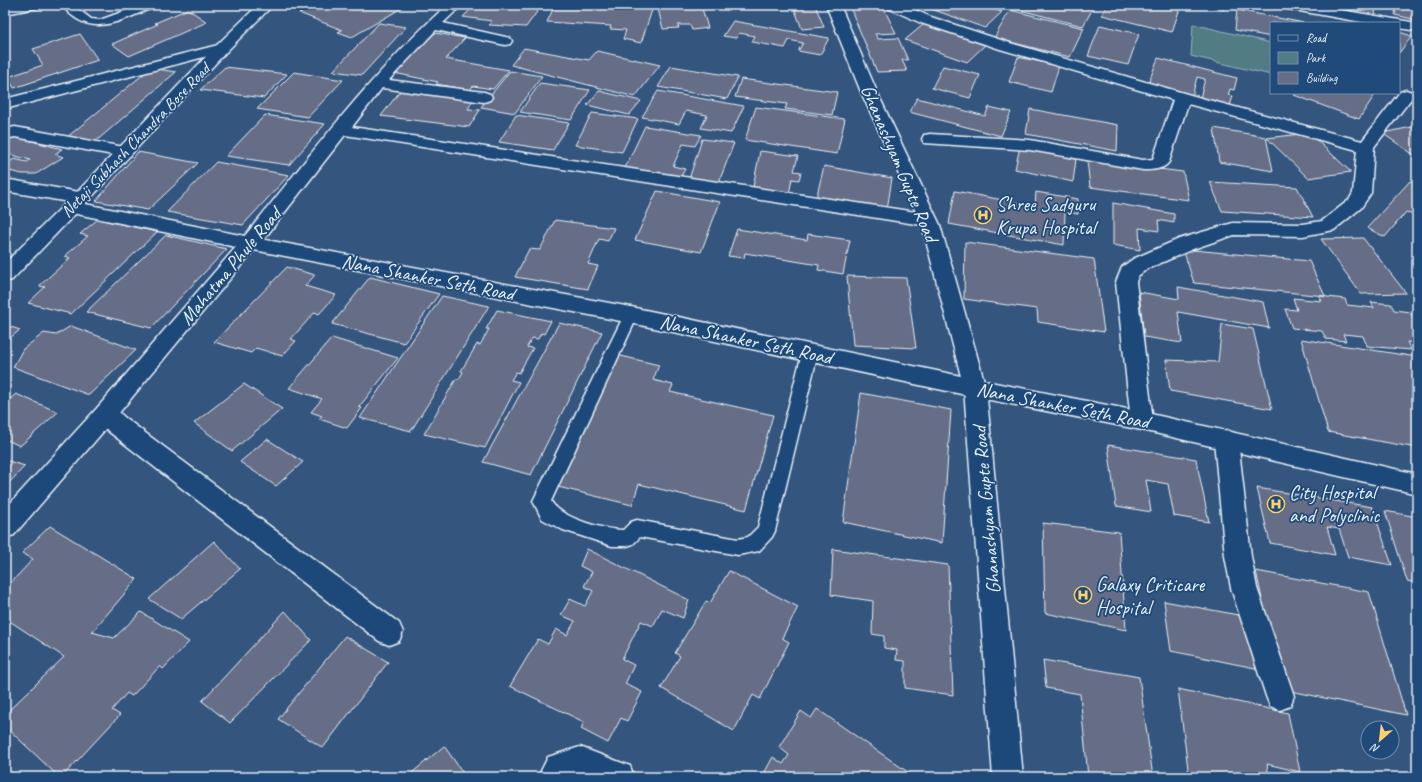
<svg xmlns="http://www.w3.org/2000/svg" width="1422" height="782" viewBox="0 0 1422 782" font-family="Caveat,sans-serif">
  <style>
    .green { fill: #517c84; stroke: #9cb6be }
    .building { fill: #666e87; stroke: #e8f1f8 }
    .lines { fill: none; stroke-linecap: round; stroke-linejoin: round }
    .lane-casing { stroke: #e8f1f8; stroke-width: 3 }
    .street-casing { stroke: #e8f1f8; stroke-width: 3 }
    .secondary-casing { stroke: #e8f1f8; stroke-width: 3 }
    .lane { fill: #1f4a7a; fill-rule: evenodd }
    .street { fill: #1f4a7a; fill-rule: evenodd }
    .secondary { fill: #1f4a7a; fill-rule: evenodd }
    .labels { text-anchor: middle; stroke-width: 3.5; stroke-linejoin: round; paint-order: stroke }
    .far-street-label { font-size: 17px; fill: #e8f1f8; stroke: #1f4a7a }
    .street-label { font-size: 20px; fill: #e8f1f8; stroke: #1f4a7a }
    .poi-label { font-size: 20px; fill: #e8f1f8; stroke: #1f4a7a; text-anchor: start }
  </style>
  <rect width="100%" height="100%" fill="#34557e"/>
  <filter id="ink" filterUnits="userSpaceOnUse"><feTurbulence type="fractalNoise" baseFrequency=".025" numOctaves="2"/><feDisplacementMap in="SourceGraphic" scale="8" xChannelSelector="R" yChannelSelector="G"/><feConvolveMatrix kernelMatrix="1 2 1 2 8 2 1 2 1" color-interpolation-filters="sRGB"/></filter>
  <g filter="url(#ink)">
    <polygon class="green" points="1193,24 1271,43 1271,75 1191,56"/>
    <g class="building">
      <polygon points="220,5 251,5 248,8"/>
      <polygon points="294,5 407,5 352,37 338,32 342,30 299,13 302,12 290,7"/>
      <polygon points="475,5 542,5 526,27 489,25 492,21 463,17"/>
      <polygon points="555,5 622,5 653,7 641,43 623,39 626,30 610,29 611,26 547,22"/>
      <polygon points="657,5 701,5 708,28 692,30 690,25 678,25 679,28 663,29"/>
      <polygon points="793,5 815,5 824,27 802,29"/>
      <polygon points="849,5 882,5 896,33 875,34 878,39 898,38 908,60 902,60 907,71 877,72"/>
      <polygon points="920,5 980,5 1002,12 985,28"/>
      <polygon points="1014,5 1095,5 1083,26 1012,8"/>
      <polygon points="1107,5 1181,5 1172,32 1102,15"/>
      <polygon points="1203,5 1225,5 1224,9"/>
      <polygon points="1341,5 1376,5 1375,16 1340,8"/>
      <polygon points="1396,5 1417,5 1417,20 1395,15"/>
      <polygon points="188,9 207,22 129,56 112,44 158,24 155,23"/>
      <polygon points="1010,10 1084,28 1070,57 994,38"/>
      <polygon points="1237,10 1304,23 1271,23 1271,37 1235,30"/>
      <polygon points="733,21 829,38 820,55 798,51 803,43 789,40 785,48 752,42 755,36 739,33 736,38 723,36"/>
      <polygon points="379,23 406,27 362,75 333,71"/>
      <polygon points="924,24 985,45 967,62 905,40"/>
      <polygon points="1100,25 1139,34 1128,65 1088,56"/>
      <polygon points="1399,32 1412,36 1399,53"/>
      <polygon points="435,33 465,38 446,59 509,70 493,89 473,86 470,90 436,84 438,82 394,73"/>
      <polygon points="80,34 98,60 14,88 8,77 43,65 33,49"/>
      <polygon points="524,48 589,60 597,51 660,65 635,97 511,65"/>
      <polygon points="1018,57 1059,66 1051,92 1009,82"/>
      <polygon points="1158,58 1237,78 1234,90 1230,89 1228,95 1233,96 1230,106 1200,98 1205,79 1197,77 1192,96 1148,84"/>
      <polygon points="671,66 738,77 727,99 658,87"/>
      <polygon points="943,66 980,75 970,98 932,88"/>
      <polygon points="225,67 287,74 264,98 200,90"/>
      <polygon points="151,68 176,72 94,143 66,138"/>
      <polygon points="510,71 542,76 515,113 481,107"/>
      <polygon points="294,72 343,80 308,117 257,109"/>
      <polygon points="741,79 837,92 832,115 785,109 787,104 735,97"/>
      <polygon points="540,83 590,90 571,120 520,112"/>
      <polygon points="401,90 474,98 468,109 480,110 469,127 381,116"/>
      <polygon points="599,91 641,101 629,115 587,105"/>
      <polygon points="658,91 744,106 731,133 701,128 707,115 686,111 679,124 642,117"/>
      <polygon points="1296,93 1376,93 1359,119 1294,95"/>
      <polygon points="917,98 985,116 989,107 1011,112 1001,136 909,112"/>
      <polygon points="756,107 845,119 837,154 745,140"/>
      <polygon points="1030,109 1118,125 1117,151 1026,134"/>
      <polygon points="592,113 638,119 622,152 575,145"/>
      <polygon points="265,115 325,124 289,165 226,156"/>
      <polygon points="516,115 569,123 553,150 499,142"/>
      <polygon points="645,126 701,135 695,146 683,144 673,166 685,169 680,178 625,168"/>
      <polygon points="1417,126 1417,157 1382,133"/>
      <polygon points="1214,128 1266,137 1273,171 1219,162"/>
      <polygon points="1309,133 1351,172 1308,178 1267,138"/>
      <polygon points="12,136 62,149 55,154 63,157 36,174 22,174 5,170 5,165 14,159 27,162 30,160 5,153 5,141"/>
      <polygon points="702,139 734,143 719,182 689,179"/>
      <polygon points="1020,147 1076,159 1073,182 1015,169"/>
      <polygon points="760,151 798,156 794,171 801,172 799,180 792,179 789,194 753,187"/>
      <polygon points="138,152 198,163 148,210 96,201"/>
      <polygon points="1087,160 1183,172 1189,200 1090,187"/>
      <polygon points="216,162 289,175 243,225 167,212"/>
      <polygon points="824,166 892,178 887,210 816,199"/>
      <polygon points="1410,181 1417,184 1417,217 1406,212 1385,237 1367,228"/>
      <polygon points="1210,182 1297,187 1313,217 1222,211"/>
      <polygon points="657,191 720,202 701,252 635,240"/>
      <polygon points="955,191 1035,206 1036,192 1078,199 1078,214 1065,212 1064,245 949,224"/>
      <polygon points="1113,203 1174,214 1174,223 1158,220 1159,231 1139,228 1140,250 1113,245"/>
      <polygon points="98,219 157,232 71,314 28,303 45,287 39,286 70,258 65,256 88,236 80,234"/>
      <polygon points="555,220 614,228 608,241 599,239 588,264 598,266 588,289 515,277 529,249 540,250"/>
      <polygon points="737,229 807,240 808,234 850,240 843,274 818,270 819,265 745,253 744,258 728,256"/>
      <polygon points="166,235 227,249 151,328 86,312"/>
      <polygon points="1363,238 1406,293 1361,294 1321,239"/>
      <polygon points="965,242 1094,259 1104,332 1038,322 1037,309 964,299"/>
      <polygon points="1183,249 1309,261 1325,296 1194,283"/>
      <polygon points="287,267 315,275 305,286 336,295 319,314 315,312 291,339 296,341 282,356 256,348 251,353 214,342"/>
      <polygon points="847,276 906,278 916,348 853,345"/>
      <polygon points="370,277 439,294 404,343 332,324"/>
      <polygon points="1178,287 1263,302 1269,328 1178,312 1182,343 1144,337 1139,292 1179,299"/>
      <polygon points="442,296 489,306 411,431 360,418"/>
      <polygon points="1319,296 1345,299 1347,305 1374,308 1371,302 1391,304 1394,310 1410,312 1417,325 1417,343 1407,342 1411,350 1367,346 1363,336 1343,334 1346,341 1326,339 1322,331 1292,328 1285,309 1297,310 1293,298 1322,301"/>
      <polygon points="497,310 551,321 544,334 541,333 538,339 532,338 527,347 533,348 519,373 516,372 511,380 519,382 485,448 424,434 456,379 459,379 463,372 461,371 477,344 480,345 489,329 486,329"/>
      <polygon points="559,323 602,332 531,475 483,462"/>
      <polygon points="1222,324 1253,329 1272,409 1170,391 1166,360 1218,362"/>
      <polygon points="5,325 20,330 5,342"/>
      <polygon points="71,326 136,350 89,395 13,367 23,349 44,333 56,335"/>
      <polygon points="332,338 398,358 359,407 362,408 347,428 319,419 322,416 311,412 322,399 289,388"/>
      <polygon points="1301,339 1417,357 1417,448 1328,432"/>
      <polygon points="617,355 659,365 653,380 673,385 670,392 773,415 746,510 639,484 632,505 558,487"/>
      <polygon points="244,384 282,409 232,451 194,423"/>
      <polygon points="861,393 951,410 942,543 843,522"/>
      <polygon points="16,394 58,412 20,446 5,439 5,403"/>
      <polygon points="267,439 303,462 276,486 240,462"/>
      <polygon points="1108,445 1196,459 1209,522 1174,516 1168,484 1146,480 1151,512 1116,506"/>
      <polygon points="5,460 25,466 5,487"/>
      <polygon points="1257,488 1372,507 1392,565 1348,557 1339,529 1327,527 1335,555 1270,543"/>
      <polygon points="1385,511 1417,517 1417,583 1407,581"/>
      <polygon points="1043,523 1119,532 1126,630 1045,613"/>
      <polygon points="50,526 137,579 92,632 114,638 141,612 189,642 163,669 160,666 132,696 127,693 112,710 120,715 62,777 59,777 5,726 5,714 64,657 5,618 5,589 33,559 22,553"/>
      <polygon points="214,541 240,569 181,619 149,599"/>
      <polygon points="587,549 689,600 683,618 662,609 653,626 641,621 622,659 634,665 625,684 642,692 627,721 621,718 608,743 581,729 584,722 510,686 538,639 548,644 556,629 567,635 575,621 561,615 570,599 585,606 593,591 584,586 592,572 580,566"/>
      <polygon points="833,549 948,565 953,695 905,688 905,661 896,660 897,650 884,648 884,636 872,634 873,601 831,595"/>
      <polygon points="729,571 798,607 782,638 789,642 760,699 753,695 734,731 661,688 680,656 675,653 706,601 710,603"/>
      <polygon points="1256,571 1369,592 1406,715 1281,689"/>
      <polygon points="1164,601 1249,617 1260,669 1171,651"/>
      <polygon points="285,611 311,640 230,723 202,701"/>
      <polygon points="345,636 388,662 323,748 278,719"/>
      <polygon points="1043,660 1139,677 1153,777 1088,777 1080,694 1046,688"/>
      <polygon points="1178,689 1288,713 1300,772 1267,764 1269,777 1189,777"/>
      <polygon points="817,709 915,777 762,777 773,757 783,764 789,755 779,747 801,711 811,718"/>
      <polygon points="444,746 466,777 407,777"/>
    </g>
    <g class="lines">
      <defs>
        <g id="lane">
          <path d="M62 5H73L91 19 100 20 141 5H156L155 7C120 20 90 41 62 5Z"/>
          <path d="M631 310 636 311 638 315 551 501C560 518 605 530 623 530L631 522 637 520 738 539 748 537 758 527 802 353 805 349 810 347 815 349 818 353 775 531 772 537 759 551 738 555 640 537 633 544 627 546H612L563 530 542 519 533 501 624 315 626 311Z"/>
        </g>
        <g id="street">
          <polygon points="9,5 39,5 37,8 5,14 5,6"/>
          <path d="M447 5H462L443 23 510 38 512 41 510 44 505 45 436 30 389 80 484 92 490 94 492 97 490 100 484 102 382 88 352 127 916 212 861 92 826 5H840L877 92 940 225 986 388 1023 777H993L964 388 922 225 345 135 257 248 250 249 243 248 241 243 243 238C308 159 370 74 447 5Z"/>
          <path d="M886 5H904L931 17 1010 43 1201 98 1362 141 1400 92 1406 90 1412 92 1414 95 1374 147 1371 193 1361 208 1334 230 1303 236 1234 235 1193 249 1147 269 1138 276 1136 282 1153 421 1150 428 1142 430 1134 428 1131 421 1116 282 1122 267 1133 259 1179 239 1226 225 1233 223 1303 224 1322 221 1349 200 1353 193 1357 150 1188 104 1169 162C1163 170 1152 170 1143 170L1030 150 924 143 922 139 924 135 930 134 1030 140 1143 160 1153 159 1173 100 1000 49 921 23 888 8Z"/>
          <polygon points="1281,5 1312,5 1417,23 1417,31 1399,28 1399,23 1367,23 1288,9 1283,8"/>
          <polygon points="222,44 227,45 229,48 227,51 5,109 5,99"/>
          <polygon points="15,127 124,147 130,148 132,152 130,156 124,157 15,137 5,139 5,129"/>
          <polygon points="5,179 79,192 85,194 88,198 85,202 79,204 81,207 78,211 12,280 5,282 5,263 66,203 69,202 5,191"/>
          <polygon points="106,404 114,407 124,417 399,623 403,632 399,641 389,645 379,641 108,431 98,419 95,413 98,407"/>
          <polygon points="1226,430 1234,433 1238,440 1251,556 1257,588 1294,696 1290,706 1280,710 1270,706 1266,696 1231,588 1225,556 1214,440 1218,433"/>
          <polygon points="580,747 630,766 634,777 538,777 548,757"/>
        </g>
        <polygon id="secondary" points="258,5 273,5 227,51 85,204 250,237 631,307 975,379 1142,412 1417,474 1417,494 1142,430 975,397 631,323 254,250 114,419 14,535 5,538 5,509 98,407 236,247 72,213 66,211 63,207 217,45"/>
      </defs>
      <use href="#lane" class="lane-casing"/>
      <use href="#street" class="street-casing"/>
      <use href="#secondary" class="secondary-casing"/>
      <use href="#lane" class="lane"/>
      <use href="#street" class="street"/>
      <use href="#secondary" class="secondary"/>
    </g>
  </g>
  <defs>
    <symbol id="hospital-ring" viewBox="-11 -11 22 22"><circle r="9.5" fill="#1f4a7a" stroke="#ffd166" stroke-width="1.5"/><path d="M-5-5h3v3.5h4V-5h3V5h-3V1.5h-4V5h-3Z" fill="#ffd166"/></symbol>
  </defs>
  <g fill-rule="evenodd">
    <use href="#hospital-ring" x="973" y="205" width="20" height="20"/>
    <use href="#hospital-ring" x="1266" y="494" width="20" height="20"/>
    <use href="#hospital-ring" x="1073" y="585" width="20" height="20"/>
  </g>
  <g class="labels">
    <g class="far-street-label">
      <text transform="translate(135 140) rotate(-46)" y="6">Netaji Subhash Chandra Bose Road</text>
    </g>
    <g class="street-label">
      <text transform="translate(900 163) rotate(67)" y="7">Ghanashyam Gupte Road</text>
      <text transform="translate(230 266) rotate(-50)" y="7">Mahatma Phule Road</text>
      <text transform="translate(428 277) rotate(11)" y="7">Nana Shanker Seth Road</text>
      <text transform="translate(746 339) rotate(12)" y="7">Nana Shanker Seth Road</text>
      <text transform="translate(1063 405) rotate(11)" y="7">Nana Shanker Seth Road</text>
      <text transform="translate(986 510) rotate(-95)" y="7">Ghanashyam Gupte Road</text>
    </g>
    <g class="poi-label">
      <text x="996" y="211">Shree Sadguru<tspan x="996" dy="23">Krupa Hospital</tspan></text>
      <text x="1289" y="499">City Hospital<tspan x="1289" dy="23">and Polyclinic</tspan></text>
      <text x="1096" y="591">Galaxy Criticare<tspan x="1096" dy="23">Hospital</tspan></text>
    </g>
  </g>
  <rect width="1422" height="782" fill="none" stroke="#1f4a7a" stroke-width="20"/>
  <rect x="10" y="10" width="1402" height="762" fill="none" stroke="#e8f1f8" stroke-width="1.5" filter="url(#ink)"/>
  <rect x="1270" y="22" width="130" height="72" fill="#1f4a7a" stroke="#6f8dac"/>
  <rect x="1278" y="35" width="20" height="6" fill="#1f4a7a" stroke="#6f8dac"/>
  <text x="1306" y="42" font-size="12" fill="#e8f1f8">Road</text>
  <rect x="1278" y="52" width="20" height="12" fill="#517c84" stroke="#6f8dac"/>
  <text x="1306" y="62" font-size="12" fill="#e8f1f8">Park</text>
  <rect x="1278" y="72" width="20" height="12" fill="#666e87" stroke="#6f8dac"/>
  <text x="1306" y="82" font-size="12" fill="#e8f1f8">Building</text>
  <g transform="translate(1380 740) rotate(208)"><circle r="19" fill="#1f4a7a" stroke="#6f8dac"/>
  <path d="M0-3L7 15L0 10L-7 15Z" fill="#ffd166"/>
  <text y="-6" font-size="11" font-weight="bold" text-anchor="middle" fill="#e8f1f8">N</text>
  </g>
</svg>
